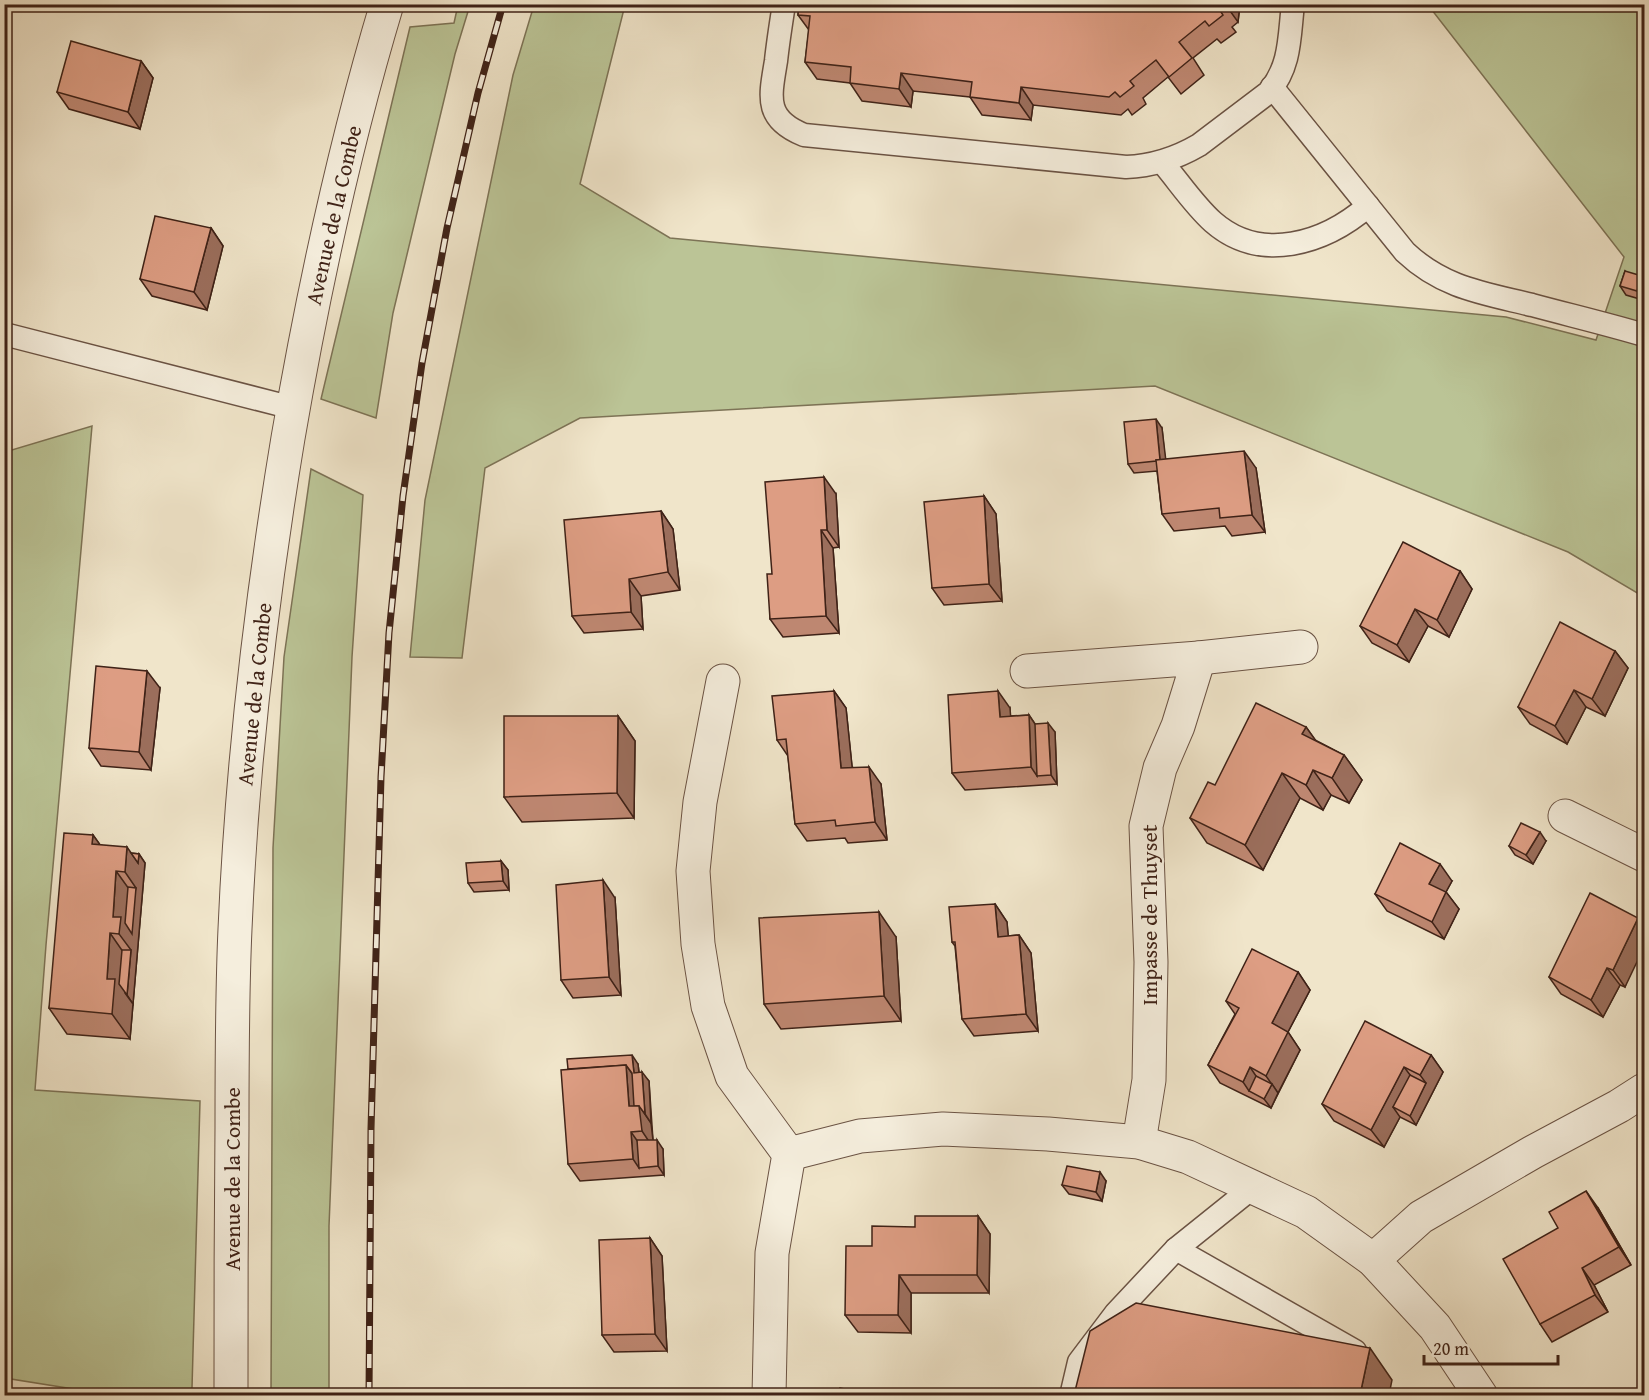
<svg xmlns="http://www.w3.org/2000/svg" width="1649" height="1400" viewBox="0 0 1649 1400" font-family="'Gentium Book Plus',serif">
  <style>
    .green { fill: #bbc496; stroke: #7d7356; stroke-width: 1.5 }
    .lines { fill: none; stroke-linecap: round; stroke-linejoin: round }
    .lane-casing { stroke: #6b5344; stroke-width: 25 }
    .street-casing { stroke: #6b5344; stroke-width: 35 }
    .lane { stroke: #f5eedd; stroke-width: 22 }
    .street { stroke: #f5eedd; stroke-width: 33 }
    .rail-casing { stroke: #3f2217; stroke-width: 7 }
    .rail { stroke: #f5eedd; stroke-width: 4.5; stroke-dasharray: 14; stroke-linecap: butt }
    .wall { fill: #be8771; stroke: #3f2217; stroke-width: 1.5 }
    .shaded-wall { fill: #9b6e5c; stroke: #3f2217; stroke-width: 1.5 }
    .building { fill: #dd9d83; stroke: #3f2217; stroke-width: 1.5 }
    .labels { text-anchor: middle; stroke-width: 4.5; stroke-linejoin: round; paint-order: stroke }
    .street-label { font-size: 22px; fill: #3f2217; stroke: #f5eedd }
  </style>
  <rect width="100%" height="100%" fill="#f0e5ca"/>
  <filter id="stains"><feTurbulence type="fractalNoise" baseFrequency=".00333" numOctaves="4"/><feColorMatrix values="0 0 0 0 .2 0 0 0 0 .09 0 0 0 0 .02 0 0 0 .5 -.17"/></filter>
  <radialGradient id="worn" r=".72"><stop offset=".6" stop-color="#630" stop-opacity="0"/><stop offset="1" stop-color="#630" stop-opacity=".3"/></radialGradient>
  <g class="green">
    <polygon points="458,5 470,5 455,54 393,313 376,418 321,399 410,27 454,23"/>
    <polygon points="534,5 625,5 580,184 670,238 1506,317 1596,340 1624,257 1428,5 1644,5 1644,597 1568,552 1155,386 580,418 485,468 462,658 410,657 425,500 513,75"/>
    <polygon points="92,426 46,945 35,1090 200,1101 192,1388 181,1395 111,1395 5,1378 5,452"/>
    <polygon points="311,469 363,495 352,657 329,1226 329,1395 271,1396 273,848 284,657"/>
  </g>
  <g class="lines">
    <defs>
      <g id="lane">
        <path d="M784 4C781 23 778 42 776 61 770 97 764 119 804 135L1126 167C1153 166 1175 159 1199 145L1269 92C1291 65 1289 38 1293 4"/>
        <path d="M1272 87 1405 252C1443 288 1483 293 1532 305 1569 315 1607 324 1644 335"/>
        <path d="M1162 162C1179 182 1194 205 1213 222 1261 264 1325 243 1368 206"/>
        <polyline points="4,334 293,408"/>
        <polyline points="1176,1249 1355,1351"/>
        <polyline points="1071,1396 1079,1362 1116,1313 1176,1249 1252,1188"/>
      </g>
      <g id="street">
        <polyline points="1199,658 1301,647"/>
        <polyline points="1027,671 1199,658 1178,726 1160,768 1146,826 1151,962 1149,1080 1139,1142"/>
        <polyline points="723,681 700,802 693,871 698,944 708,1006 732,1076 789,1154 772,1253 769,1396"/>
        <polyline points="1565,816 1644,855"/>
        <polyline points="789,1154 860,1136 943,1129 1048,1134 1139,1142 1188,1157 1306,1212 1373,1260 1435,1327 1481,1396"/>
        <polyline points="1373,1260 1421,1217 1533,1152 1619,1106 1644,1090"/>
        <path d="M231 1396C231 1306 231 1217 232 1127 232 1061 232 995 235 929 242 764 261 601 288 438 313 292 344 147 387 4"/>
      </g>
    </defs>
    <use href="#lane" class="lane-casing"/>
    <use href="#street" class="street-casing"/>
    <use href="#lane" class="lane"/>
    <use href="#street" class="street"/>
    <defs>
      <polyline id="rail" points="369,1396 371,1129 381,777 389,633 403,496 422,363 447,228 478,93 503,4"/>
    </defs>
    <use href="#rail" class="rail-casing"/>
    <use href="#rail" class="rail"/>
  </g>
  <g class="wall">
    <polygon points="799,4 1240,4 1238,22 1232,27 1236,32 1221,43 1217,39 1193,58 1204,75 1181,94 1168,77 1143,98 1146,104 1132,115 1128,109 1121,115 1033,105 1031,120 982,115 970,97 913,91 911,107 862,101 850,83 817,79 805,62 809,30 798,15"/>
    <polygon points="141,61 153,78 140,129 69,109 57,92"/>
    <polygon points="211,228 223,246 207,310 152,296 140,279"/>
    <polygon points="1625,271 1643,300 1626,295 1620,286"/>
    <polygon points="1162,428 1165,459 1256,468 1265,532 1232,536 1225,526 1174,531 1162,514 1157,471 1134,473 1128,464"/>
    <polygon points="836,494 839,547 833,548 839,633 783,637 770,619 772,574"/>
    <polygon points="984,496 996,514 1002,601 944,605 932,588"/>
    <polygon points="661,511 673,529 680,590 641,596 643,629 584,633 572,616"/>
    <polygon points="1460,571 1472,589 1449,637 1428,626 1409,662 1372,643 1360,626"/>
    <polygon points="1615,651 1628,668 1605,716 1586,707 1567,744 1530,724 1518,707"/>
    <polygon points="160,688 151,770 101,766 89,748"/>
    <polygon points="834,691 846,708 852,767 881,784 887,840 848,843 845,838 807,841 795,824 788,756 777,740"/>
    <polygon points="1010,708 1010,716 1029,715 1035,724 1055,732 1057,784 965,790 952,773"/>
    <polygon points="618,716 635,741 634,818 522,822 504,797"/>
    <polygon points="1306,727 1315,740 1344,755 1362,780 1349,803 1331,795 1323,810 1300,798 1263,870 1207,843 1190,818 1215,785"/>
    <polygon points="93,835 100,845 131,853 139,854 145,863 130,1039 67,1034 49,1008"/>
    <polygon points="1546,841 1533,864 1515,855 1509,846"/>
    <polygon points="501,861 508,870 509,890 474,892 468,883"/>
    <polygon points="1452,881 1446,892 1459,909 1444,939 1387,911 1375,894"/>
    <polygon points="615,898 621,995 573,998 561,980"/>
    <polygon points="995,904 1007,922 1008,936 1019,935 1031,953 1038,1031 974,1036 962,1019 955,946 952,942"/>
    <polygon points="1644,928 1625,987 1620,985 1603,1017 1561,994 1549,977"/>
    <polygon points="896,937 901,1021 781,1029 764,1004"/>
    <polygon points="1298,972 1310,990 1288,1032 1300,1050 1271,1108 1220,1083 1208,1065 1235,1014 1226,1001"/>
    <polygon points="1431,1055 1443,1072 1416,1125 1400,1117 1384,1147 1334,1121 1322,1104"/>
    <polygon points="638,1064 639,1072 649,1081 653,1140 663,1149 664,1175 580,1181 568,1164 568,1069"/>
    <polygon points="1106,1181 1102,1201 1069,1194 1062,1185"/>
    <polygon points="1598,1208 1631,1265 1594,1285 1608,1312 1552,1342 1540,1324"/>
    <polygon points="978,1216 990,1234 989,1293 911,1293 911,1333 858,1332 845,1315 872,1246 915,1227"/>
    <polygon points="650,1238 662,1256 667,1351 614,1352 602,1335"/>
  </g>
  <g class="shaded-wall">
    <polygon points="1225,4 1240,4 1238,22"/>
    <polygon points="141,61 153,78 140,129 128,112"/>
    <polygon points="901,73 913,91 911,107 899,89"/>
    <polygon points="1021,87 1033,105 1031,120 1019,103"/>
    <polygon points="211,228 223,246 207,310 194,292"/>
    <polygon points="1642,276 1644,280 1644,296 1643,300 1637,291"/>
    <polygon points="1156,419 1162,428 1167,470 1160,461"/>
    <polygon points="1244,451 1256,468 1265,532 1252,515"/>
    <polygon points="824,477 836,494 839,547 827,530"/>
    <polygon points="984,496 996,514 1002,601 989,584"/>
    <polygon points="661,511 673,529 680,590 668,572"/>
    <polygon points="821,530 833,548 839,633 826,616"/>
    <polygon points="1460,571 1472,589 1449,637 1437,620"/>
    <polygon points="629,579 641,596 643,629 631,612"/>
    <polygon points="1415,609 1428,626 1409,662 1397,645"/>
    <polygon points="1615,651 1628,668 1605,716 1592,699"/>
    <polygon points="147,671 160,688 151,770 139,752"/>
    <polygon points="1574,690 1586,707 1567,744 1555,726"/>
    <polygon points="834,691 846,708 854,785 841,768"/>
    <polygon points="998,691 1010,708 1012,734 1000,717"/>
    <polygon points="1029,715 1041,733 1037,776 1031,767"/>
    <polygon points="618,716 635,741 634,818 617,793"/>
    <polygon points="1048,723 1055,732 1057,784 1051,775"/>
    <polygon points="1306,727 1324,752 1302,734"/>
    <polygon points="1344,755 1362,780 1349,803 1332,778"/>
    <polygon points="869,767 881,784 887,840 875,822"/>
    <polygon points="1313,770 1331,795 1323,810 1306,785"/>
    <polygon points="1282,773 1300,798 1263,870 1245,845"/>
    <polygon points="1540,832 1546,841 1533,864 1526,855"/>
    <polygon points="93,835 111,860 92,844"/>
    <polygon points="127,847 138,863 139,854 145,863 133,1004 127,995 131,950 119,934 113,917 116,871 134,896 136,888 125,872"/>
    <polygon points="501,861 508,870 509,890 503,881"/>
    <polygon points="1440,864 1452,881 1446,892 1459,909 1444,939 1432,922 1429,884"/>
    <polygon points="603,880 615,898 621,995 609,977"/>
    <polygon points="995,904 1007,922 1010,955 998,937"/>
    <polygon points="879,912 896,937 901,1021 884,996"/>
    <polygon points="1638,918 1644,928 1644,947 1625,987 1613,970"/>
    <polygon points="110,933 128,959 125,993 133,1004 130,1039 112,1014 107,979"/>
    <polygon points="1019,935 1031,953 1038,1031 1026,1014"/>
    <polygon points="1607,968 1620,985 1603,1017 1591,1000"/>
    <polygon points="1298,972 1310,990 1288,1032 1300,1050 1278,1093 1266,1076 1272,1023"/>
    <polygon points="632,1055 638,1064 640,1082 634,1073"/>
    <polygon points="1431,1055 1443,1072 1416,1125 1410,1116 1426,1083 1420,1075"/>
    <polygon points="626,1065 638,1082 640,1107 651,1123 654,1149 642,1131 629,1106"/>
    <polygon points="1250,1067 1262,1085 1249,1091 1243,1082"/>
    <polygon points="1404,1067 1417,1084 1393,1107 1400,1117 1384,1147 1371,1130"/>
    <polygon points="642,1072 649,1081 651,1123 645,1114"/>
    <polygon points="1272,1084 1278,1093 1271,1108 1264,1099"/>
    <polygon points="631,1132 643,1149 639,1168 633,1159"/>
    <polygon points="657,1140 663,1149 664,1175 658,1166"/>
    <polygon points="1100,1172 1106,1181 1102,1201 1096,1192"/>
    <polygon points="1586,1191 1598,1208 1631,1265 1619,1247"/>
    <polygon points="978,1216 990,1234 989,1293 977,1275"/>
    <polygon points="650,1238 662,1256 667,1351 655,1334"/>
    <polygon points="1582,1268 1594,1285 1608,1312 1595,1295"/>
    <polygon points="899,1275 911,1293 911,1333 898,1315"/>
    <polygon points="1370,1348 1392,1380 1389,1395 1360,1395"/>
  </g>
  <g class="building">
    <polygon points="799,4 1225,4 1219,9 1223,15 1209,26 1205,21 1179,42 1192,58 1169,77 1156,60 1130,81 1134,86 1120,97 1115,92 1109,97 1021,87 1019,103 970,97 972,82 901,73 899,89 850,83 851,67 805,62 810,16 798,15"/>
    <polygon points="71,41 141,61 128,112 57,92"/>
    <polygon points="155,216 211,228 194,292 140,279"/>
    <polygon points="1625,271 1642,276 1637,291 1620,286"/>
    <polygon points="1156,419 1160,460 1156,460 1156,461 1128,464 1124,422"/>
    <polygon points="1244,451 1252,515 1220,518 1219,508 1162,514 1156,460"/>
    <polygon points="824,477 827,530 821,530 826,616 770,619 767,574 772,574 765,482"/>
    <polygon points="984,496 989,584 932,588 924,502"/>
    <polygon points="661,511 668,572 629,579 631,612 572,616 564,520"/>
    <polygon points="1403,542 1460,571 1437,620 1415,609 1397,645 1360,626"/>
    <polygon points="1560,622 1615,651 1592,699 1574,690 1555,726 1518,707"/>
    <polygon points="96,666 147,671 139,752 89,748"/>
    <polygon points="834,691 841,768 869,767 875,822 836,826 835,820 795,824 786,739 777,740 772,696"/>
    <polygon points="998,691 1000,717 1029,715 1031,767 952,773 948,695"/>
    <polygon points="1256,703 1306,727 1302,734 1344,755 1332,778 1313,770 1306,785 1282,773 1245,845 1190,818 1208,782 1215,785"/>
    <polygon points="504,716 618,716 617,793 504,797"/>
    <polygon points="1048,723 1051,775 1037,776 1035,724"/>
    <polygon points="1521,823 1540,832 1526,855 1509,846"/>
    <polygon points="64,833 93,835 92,844 127,847 125,872 116,871 113,917 121,917 119,934 110,933 107,979 115,979 112,1014 49,1008"/>
    <polygon points="1400,843 1440,864 1429,884 1446,892 1432,922 1375,894"/>
    <polygon points="131,853 139,854 138,863"/>
    <polygon points="501,861 503,881 468,883 466,863"/>
    <polygon points="603,880 609,977 561,980 556,885"/>
    <polygon points="128,887 136,888 132,934 125,923"/>
    <polygon points="1590,893 1638,918 1613,970 1607,968 1591,1000 1549,977"/>
    <polygon points="995,904 998,937 1019,935 1026,1014 962,1019 955,942 952,942 949,907"/>
    <polygon points="879,912 884,996 764,1004 759,918"/>
    <polygon points="1252,949 1298,972 1272,1023 1288,1032 1266,1076 1250,1067 1243,1082 1208,1065 1239,1008 1226,1001"/>
    <polygon points="122,950 131,950 127,995 119,984"/>
    <polygon points="1365,1021 1431,1055 1420,1075 1404,1067 1371,1130 1322,1104"/>
    <polygon points="632,1055 634,1073 642,1072 645,1114 639,1106 634,1106 632,1073 626,1065 568,1069 567,1059"/>
    <polygon points="626,1065 629,1106 639,1106 642,1131 631,1132 633,1159 568,1164 561,1070"/>
    <polygon points="1410,1075 1426,1083 1410,1116 1393,1107"/>
    <polygon points="1256,1076 1272,1084 1264,1099 1249,1091"/>
    <polygon points="637,1140 657,1140 658,1166 639,1168"/>
    <polygon points="1067,1166 1100,1172 1096,1192 1062,1185"/>
    <polygon points="1586,1191 1619,1247 1582,1268 1595,1295 1540,1324 1503,1259 1558,1228 1549,1212"/>
    <polygon points="915,1216 978,1216 977,1275 899,1275 898,1315 845,1315 846,1246 872,1246 872,1226 915,1227"/>
    <polygon points="650,1238 655,1334 602,1335 599,1240"/>
    <polygon points="1136,1303 1370,1348 1360,1395 1074,1395 1090,1331"/>
    <polygon points="840,1388 874,1395 839,1395"/>
  </g>
  <g class="labels">
    <g class="street-label">
      <text transform="translate(333 215) rotate(-77)" y="8">Avenue de la Combe</text>
      <text transform="translate(254 694) rotate(-84)" y="8">Avenue de la Combe</text>
      <text transform="translate(1149 915) rotate(-90)" y="8">Impasse de Thuyset</text>
      <text transform="translate(232 1179) rotate(-90)" y="8">Avenue de la Combe</text>
    </g>
  </g>
  <rect width="1649" height="1400" fill="none" stroke="#f0e5ca" stroke-width="24"/>
  <rect x="6" y="6" width="1637" height="1388" fill="none" stroke="#3f2217" stroke-width="3"/>
  <rect x="12" y="12" width="1625" height="1376" fill="none" stroke="#3f2217" stroke-width="1.5"/>
  <path d="M1424 1355v9h134v-9" fill="none" stroke="#3f2217" stroke-width="3"/>
  <text x="1433" y="1355" font-size="18" fill="#3f2217" stroke="#f5eedd" stroke-width="4.5" paint-order="stroke">20 m</text>
  <rect width="100%" height="100%" filter="url(#stains)"/>
  <rect width="100%" height="100%" fill="url(#worn)"/>
</svg>
